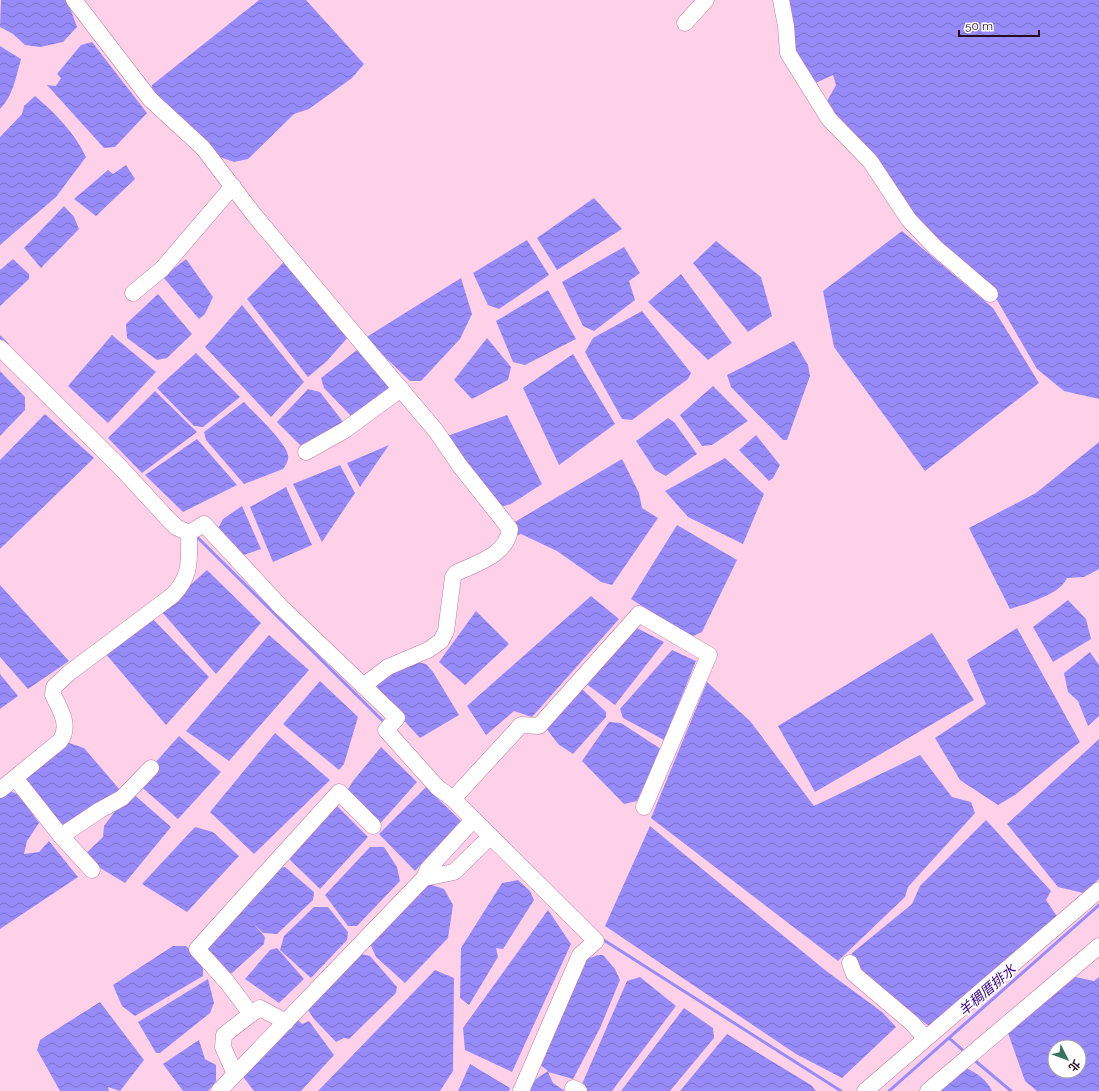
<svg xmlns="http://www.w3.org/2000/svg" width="1099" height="1091" viewBox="0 0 1099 1091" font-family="Raleway,'Noto Sans TC',sans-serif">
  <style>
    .water { fill: url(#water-waves); fill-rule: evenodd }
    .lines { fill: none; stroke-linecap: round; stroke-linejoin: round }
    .stream { stroke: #978bfa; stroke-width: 3 }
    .minor-casing { stroke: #bd7a9e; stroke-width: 17 }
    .minor { stroke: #fff; stroke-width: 16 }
    .labels { text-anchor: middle; stroke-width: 4; stroke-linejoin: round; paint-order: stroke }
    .water-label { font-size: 14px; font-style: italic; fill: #37008d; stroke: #fff }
  </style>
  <defs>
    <pattern id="water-waves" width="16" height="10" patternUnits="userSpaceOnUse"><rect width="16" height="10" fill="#978bfa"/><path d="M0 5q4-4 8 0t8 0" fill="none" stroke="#7b70ca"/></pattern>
  </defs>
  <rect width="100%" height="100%" fill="#fed1e8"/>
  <g class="water">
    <polygon points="1,0 65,0 69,5 77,27 63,42 40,47 25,45 13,34 0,27"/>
    <polygon points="259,0 306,0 364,64 352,78 309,109 294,114 248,159 234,162 217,156 150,99 152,85"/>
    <polygon points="781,0 1099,0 1099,399 1064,391 1037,369 997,300 959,272 822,110 836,85 833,75 807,87"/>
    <polygon points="92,42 147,113 115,147 104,148 47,85 56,86 61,78 57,74 81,45"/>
    <path d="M0 46 21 59C16 77 13 96 0 109Z"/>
    <path d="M35 96C55 113 75 133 86 157L56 197 0 245V137L22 114 24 106Z"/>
    <polygon points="126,165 135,179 96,216 74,199 108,170 113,174"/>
    <polygon points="594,198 622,229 557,270 537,238"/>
    <polygon points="64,206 74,217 79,229 41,268 24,248"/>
    <polygon points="902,231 993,308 1039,383 925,471 834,347 823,291"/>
    <polygon points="527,240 549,275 499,309 488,305 473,273"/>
    <polygon points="716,241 761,277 772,316 748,332 693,263"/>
    <polygon points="624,247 640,273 629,281 635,300 594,331 583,326 562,282"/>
    <polygon points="13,259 29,274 29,279 0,306 0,270"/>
    <polygon points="186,259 213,297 205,314 199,319 163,277"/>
    <polygon points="286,260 349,336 327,361 308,377 247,299"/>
    <polygon points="681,274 732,343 708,360 648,302"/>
    <polygon points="461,278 472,314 460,339 421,381 410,381 365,338"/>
    <polygon points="548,290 576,339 525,365 513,362 496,321"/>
    <polygon points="158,294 192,334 167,358 157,360 127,338 126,324"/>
    <polygon points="242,305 304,382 271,417 205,347"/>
    <polygon points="642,311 691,373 688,379 632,420 622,419 585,352 593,338"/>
    <polygon points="112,335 156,372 108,423 68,386"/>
    <polygon points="487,338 511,367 508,380 472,399 454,380"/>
    <polygon points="794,341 808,365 810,376 787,440 783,440 731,387 727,375"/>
    <polygon points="357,350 391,389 351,416 324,388 321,378"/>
    <polygon points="196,353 240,397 203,427 194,426 157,388"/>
    <polygon points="573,354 615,424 559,465 523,388"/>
    <polygon points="0,371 25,397 25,410 0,436"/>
    <polygon points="713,386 748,421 712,445 702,446 680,415"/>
    <polygon points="308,389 320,392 347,427 301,446 277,422"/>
    <polygon points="155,391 197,432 142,473 108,438"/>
    <path d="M244 402C254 413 285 441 288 455 289 460 286 465 283 469L244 484 206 440 204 432Z"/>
    <polygon points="45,414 94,458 0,549 0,460"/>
    <polygon points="507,415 542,484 511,504 492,509 447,436"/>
    <polygon points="668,418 674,422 697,454 666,476 655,470 636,441"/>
    <polygon points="756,435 780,465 773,478 769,481 739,450"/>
    <polygon points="197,439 237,485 183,512 145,475"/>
    <path d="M1099 442V569L1084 577 1067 578C1061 594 1026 604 1010 609L969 528 1036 493Z"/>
    <polygon points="389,445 360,487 347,463"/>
    <polygon points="725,458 764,494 743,544 688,517 665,491"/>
    <polygon points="622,459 639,493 642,508 658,518 612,585 601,582 557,551 521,534 514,536 513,523"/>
    <polygon points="340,465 355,493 322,542 293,484"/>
    <polygon points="286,487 312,545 273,562 250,507"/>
    <polygon points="242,506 261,549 241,556 216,532 223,519"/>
    <polygon points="677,525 737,560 702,632 691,637 631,599"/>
    <polygon points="207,570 261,623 216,674 161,611"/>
    <polygon points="0,585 69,661 28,689 0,657"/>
    <polygon points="591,596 619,619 532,717 514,711 486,735 467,706"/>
    <polygon points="1068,600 1086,619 1091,639 1053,662 1033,627"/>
    <polygon points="476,611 509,644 465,685 439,662"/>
    <polygon points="148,614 209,677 166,725 105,653"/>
    <polygon points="637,628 664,642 615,705 585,683"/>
    <polygon points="1017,628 1080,742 1015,795 998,805 960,780 935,738 986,704 967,660"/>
    <polygon points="932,633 974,700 815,792 778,726"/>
    <polygon points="269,635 309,670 229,761 186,731"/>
    <polygon points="672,650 696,661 664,740 623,718 620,709"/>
    <polygon points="1090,652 1099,665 1099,716 1088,726 1078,701 1068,692 1064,673"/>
    <polygon points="413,661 426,664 433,672 459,715 420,738 376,690 378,687 373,681"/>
    <polygon points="0,674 18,696 0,709"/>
    <polygon points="320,681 358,717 344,764 339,770 283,724"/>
    <polygon points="707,682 750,721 814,806 920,755 952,797 971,802 975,813 908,887 905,897 838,961 651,818"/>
    <polygon points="581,688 606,712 606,717 573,754 558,744 546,728"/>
    <polygon points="609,722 621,723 661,749 637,801 624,804 582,761"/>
    <polygon points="275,733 330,780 254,854 210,812"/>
    <polygon points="179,736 221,772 178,819 137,783"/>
    <polygon points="1099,739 1099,879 1083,893 1058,887 1007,824"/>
    <polygon points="66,742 84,748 120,790 58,828 21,779"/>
    <polygon points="381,747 417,782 377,827 347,791 353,781"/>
    <polygon points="426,787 461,821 415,871 379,834"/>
    <polygon points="8,790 19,795 39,823 27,841 24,854 39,852 49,841 78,877 0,929 0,796"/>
    <polygon points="130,791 171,827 125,883 82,857 103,837 104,826"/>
    <polygon points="334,803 368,837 320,889 286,856"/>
    <polygon points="986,820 1051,891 1046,900 1058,918 929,1026 848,966 852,953 912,904 920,886"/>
    <polygon points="650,826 825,970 882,1012 896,1027 842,1078 796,1054 605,926"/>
    <polygon points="195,827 213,832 239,856 187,912 142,884"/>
    <polygon points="370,847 384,847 397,867 400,881 357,926 348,926 325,895"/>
    <polygon points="285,867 314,892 313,900 277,934 263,933 253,923 265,937 264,944 232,973 226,974 204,951 273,869"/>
    <polygon points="518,880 530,891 534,900 503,949 496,948 498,957 469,1005 460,998 461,948 502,883"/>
    <polygon points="423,882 444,889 453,905 448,938 405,983 376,957 368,939"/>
    <polygon points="314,907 328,907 348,932 347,940 311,978 280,950 284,936"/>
    <polygon points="548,910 571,944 512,1072 465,1050 463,1028"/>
    <polygon points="173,946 186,946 203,965 203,976 135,1016 122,1006 113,985"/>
    <polygon points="277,948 304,979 279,1003 245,979 270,950"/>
    <polygon points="357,953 370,956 397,987 396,993 349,1039 344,1038 336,1042 314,1019 306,1007"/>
    <polygon points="598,955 603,955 615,969 620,980 600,1028 573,1079 548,1072 553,1083 565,1091 529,1091 536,1079 548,1071 539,1064 587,959"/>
    <polygon points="435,970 454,978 453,1071 440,1091 318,1091"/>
    <path d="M1071 976 1094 981 1099 977V1091H1037L1025 1081 1008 1033ZM1055 1047H1079V1071H1055Z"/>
    <polygon points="640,977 676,1006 612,1091 586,1091 582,1084 627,981"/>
    <polygon points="208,979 214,1003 210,1013 160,1053 156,1053 138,1022"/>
    <polygon points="100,1002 144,1060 120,1091 108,1087 109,1091 60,1091 37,1050 40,1040"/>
    <polygon points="684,1008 713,1028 714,1038 670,1091 621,1091"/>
    <polygon points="296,1018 302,1024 309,1021 334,1055 301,1091 254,1091 244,1078 244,1069"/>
    <polygon points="727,1034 811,1085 816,1091 680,1091"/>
    <polygon points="199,1040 205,1059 216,1065 216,1081 208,1091 183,1091 163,1064"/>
    <polygon points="470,1064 510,1088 509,1091 458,1091"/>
    <path d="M966 1068C977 1073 987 1080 992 1091H939Z"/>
  </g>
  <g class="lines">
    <g class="stream">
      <polyline points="0,337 7,344"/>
      <polyline points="195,535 386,724"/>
      <polyline points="602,939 841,1091"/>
      <polyline points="949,1038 966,1053"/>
      <polyline points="973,1059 1011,1091"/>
      <polyline points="889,1091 1099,905"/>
    </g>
    <defs>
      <g id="minor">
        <path d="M74 0 150 99 203 148 255 216 436 431 460 466 510 529C507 555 477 563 456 573L453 577 446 631 441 641 428 650 388 667 363 686"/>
        <polyline points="781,0 786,26 788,53 829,119 870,161 909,220 936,248 990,294"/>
        <polyline points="685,23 706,0"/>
        <polyline points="133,293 162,269 233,186"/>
        <path d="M0 348 120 467 169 520 176 527 189 533C189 559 192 575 173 595L69 673 54 687 53 695C60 709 71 726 60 741L0 790"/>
        <polyline points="306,452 345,430 401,389"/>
        <polyline points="189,533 204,524 281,607 397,718 386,730 437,787 453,799 596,941 580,955 521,1091"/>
        <polyline points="15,778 61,836 92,870"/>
        <polyline points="453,799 521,725 539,726 639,614 709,655 644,807"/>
        <polyline points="61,836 100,810 122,798 151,768"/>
        <polyline points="424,878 428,869 473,820"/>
        <polyline points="850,963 854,974 912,1023 925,1038"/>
        <polyline points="286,1022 260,1008 251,1014 227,982 197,949 339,792 373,826"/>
        <polyline points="235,1074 223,1047 224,1035 251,1014"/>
        <polyline points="573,1088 579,1091"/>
        <polyline points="219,1091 424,878 454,872 490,837"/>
        <polyline points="865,1091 1099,890"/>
        <polyline points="928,1091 1099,946"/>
      </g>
    </defs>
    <use href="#minor" class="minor-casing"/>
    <use href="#minor" class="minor"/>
  </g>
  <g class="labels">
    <g class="water-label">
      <text transform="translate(987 990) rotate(-41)" y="5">羊稠厝排水</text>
    </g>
  </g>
  <g transform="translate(1067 1059) rotate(132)"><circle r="19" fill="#ffffff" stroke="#a99ea4"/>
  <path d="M0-3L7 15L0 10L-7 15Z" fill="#38735c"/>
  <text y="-6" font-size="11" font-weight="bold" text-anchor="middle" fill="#270d1c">北</text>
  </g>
  <path d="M959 30v6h80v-6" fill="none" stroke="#270d1c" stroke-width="2"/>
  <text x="965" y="30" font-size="12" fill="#270d1c" stroke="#ffffff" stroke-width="3" paint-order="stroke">50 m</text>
</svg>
